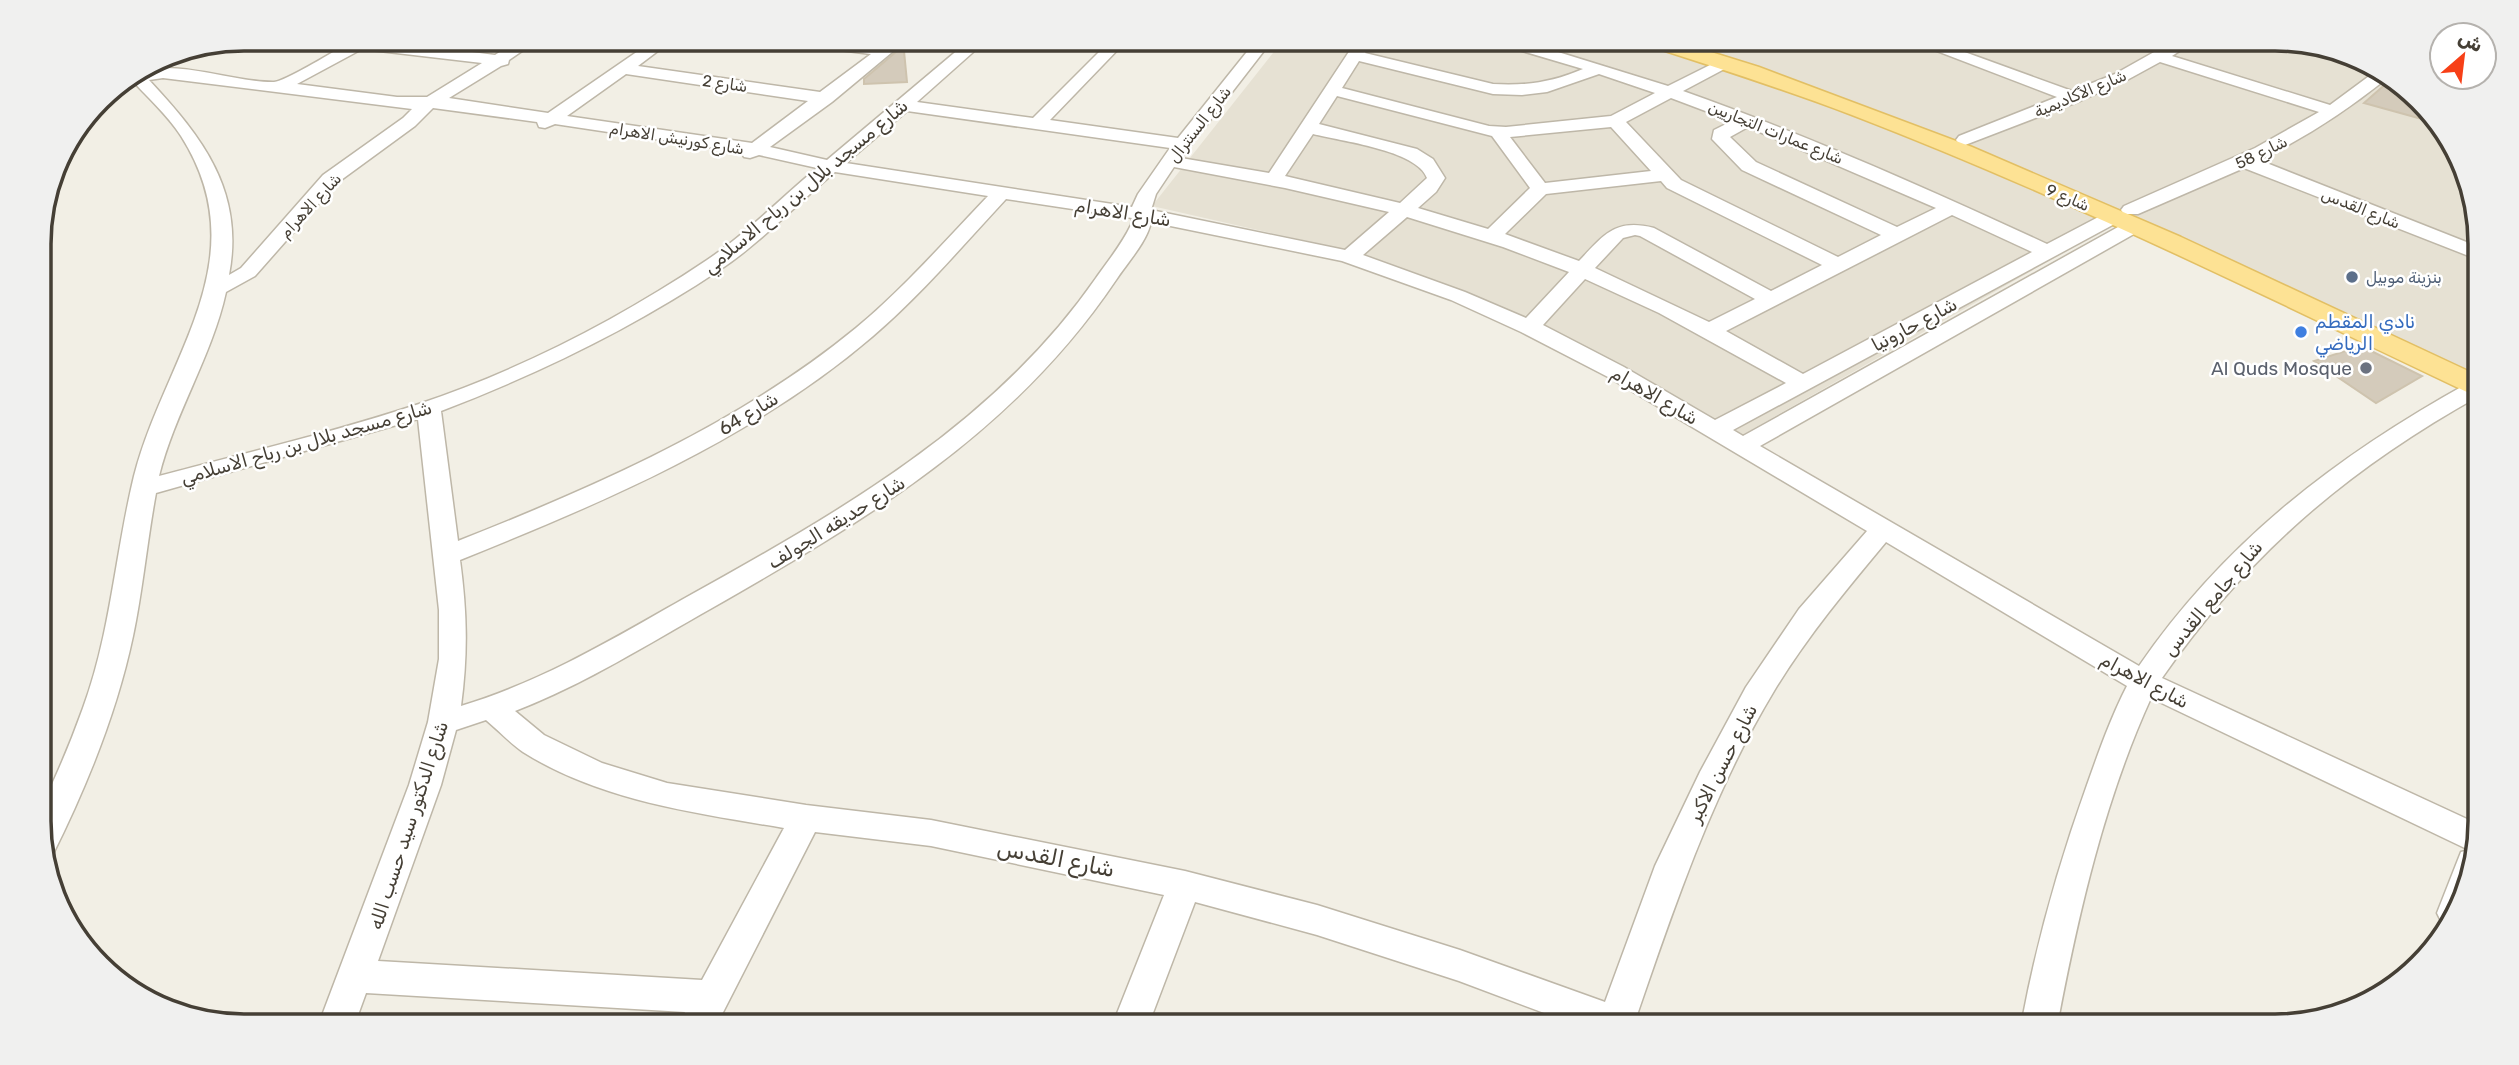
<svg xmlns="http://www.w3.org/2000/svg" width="2519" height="1065" viewBox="0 0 2519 1065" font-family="Rubik,Cairo,sans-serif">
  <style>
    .residential { fill: #e6e1d3 }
    .building { fill: #d4cbbb; stroke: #cec3ae; stroke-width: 2 }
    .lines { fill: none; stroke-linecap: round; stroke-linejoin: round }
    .minor-casing { stroke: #beb7a8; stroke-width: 3 }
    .major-casing { stroke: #e2bf64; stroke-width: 3 }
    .minor { fill: #fff; fill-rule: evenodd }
    .major { fill: #fde294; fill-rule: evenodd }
    .service-dot { fill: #5c6f8a; stroke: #fff; stroke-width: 2.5 }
    .shop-dot { fill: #3f7fe0; stroke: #fff; stroke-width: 2.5 }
    .worship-dot { fill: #6b7280; stroke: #fff; stroke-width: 2.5 }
    .labels { text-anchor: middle; stroke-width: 5; stroke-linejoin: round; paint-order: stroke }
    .far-street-label { font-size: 16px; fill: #453f35; stroke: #fff }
    .far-service-label { font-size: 16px; fill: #4e5e75; stroke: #fff; text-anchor: start }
    .street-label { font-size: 19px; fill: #453f35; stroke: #fff }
    .shop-label { font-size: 19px; fill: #366cbe; stroke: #fff; text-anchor: start }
    .worship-label { font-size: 19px; fill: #5b616d; stroke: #fff; text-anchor: end }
    .near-street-label { font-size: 23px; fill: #453f35; stroke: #fff }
    .rim { fill: none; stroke: #453f35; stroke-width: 3.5 }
  </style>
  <rect width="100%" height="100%" fill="#f2efe5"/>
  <g class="residential">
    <polygon points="1627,38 1816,100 2114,224 1742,435 1544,325 1364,254 1152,206 1284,39"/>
    <polygon points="2276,38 2354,54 2438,118 2479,216 2479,378 2180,238 1661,39"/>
  </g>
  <g class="building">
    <polygon points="897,51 904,51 907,82 864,84 864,79"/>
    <polygon points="2389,81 2438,118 2440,124 2364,103"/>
    <polygon points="2361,346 2422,376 2376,403 2314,361"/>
  </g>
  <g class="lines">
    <defs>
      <g id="minor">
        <path d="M298 38H363L495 55 522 38H541L509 60 508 64 501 66 449 98 548 113 657 38H675L638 66 820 92 871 54 784 43 777 38H825L882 46 891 38H909L832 102 770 147 827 160 972 38H989L917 102 1033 118 1113 38H1129L1050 120 1178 138 1258 38H1274L1181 158 1269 173 1358 38H1374L1365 53 1493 84C1526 86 1553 82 1583 69L1488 41 1487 38H1513L1668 86 1724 58 1732 63 1730 66 1683 91C1807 135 1928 189 2047 244L2106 213H2120L2123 217 2120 221 1733 430 1743 436 2127 222H2141L2144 226 2141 230 1760 446 2139 666C2226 540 2338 455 2470 382L2479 380V396C2347 470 2249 553 2162 678L2480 825 2465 900 2445 924 2442 923 2437 913 2461 852 2469 850 2151 698C2104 801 2078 915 2057 1026H2021C2036 944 2059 863 2087 785 2099 751 2111 717 2127 686L1886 542C1846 590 1806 638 1774 691 1713 792 1675 904 1637 1015L1642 1026H1579L1459 981 1317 935 1195 902 1148 1026H1112L1164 895 931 846 815 832 716 1026H679L685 1012 366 993 354 1026H318L409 785 428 722 439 659V610L418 419 156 493C147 541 143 589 133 636 117 712 87 786 52 856L44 858C39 846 37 825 40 811 42 802 50 791 53 782 64 758 74 733 83 708 111 632 115 554 134 476 164 358 260 260 181 136 167 114 146 96 129 77 165 54 232 83 274 82 286 81 329 54 342 47L305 43ZM362 49 482 63 427 97H397L297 84ZM1359 61 1493 94 1522 95 1547 92 1599 74 1655 93 1611 116 1506 127 1489 126 1342 88ZM626 74 808 101 752 143 567 116ZM163 78 412 109 403 118 323 175 241 268 229 275C245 191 202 137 149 80ZM1337 96 1492 136 1530 188 1488 229 1418 208 1436 192 1445 178 1433 159 1417 149 1319 124ZM1671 98 1732 121 1714 130 1712 139 1742 170 1881 235 1838 257 1681 180 1626 122ZM433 108 537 122 539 127 545 128 555 124 741 152 744 157 750 158 759 155 817 168C781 198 746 234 707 260 619 319 520 370 419 404 334 432 246 453 159 476 175 412 212 356 226 292L255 276 337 183 415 126ZM907 111 1170 148 1138 194 1132 207 846 163ZM1611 127 1651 171 1545 183 1510 137ZM1748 127 1936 208 1897 227 1756 162 1730 137ZM1313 134C1340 141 1417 150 1427 178L1400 203 1285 176ZM1174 167 1285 188 1389 212 1345 250 1151 210 1156 194ZM835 172 988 196C945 241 904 288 856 328 739 424 597 486 458 541L441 411C540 373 633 328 721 269 759 244 799 202 835 172ZM1661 181 1667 188 1822 265 1771 291 1654 228C1615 218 1604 235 1579 261L1505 234 1546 194ZM1006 199 1132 218 1131 225C1122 244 1108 261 1096 278 994 425 838 513 685 598 613 639 541 682 461 706 468 654 467 612 460 560 605 502 754 438 873 336 922 294 963 245 1006 199ZM1952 215 2032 252 1803 374 1726 331ZM1407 217 1503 247 1569 272 1526 318 1465 292 1363 255ZM1151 222 1342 261 1451 300 1521 332 1608 377 1867 531 1799 609 1746 687 1700 772 1655 866 1605 1002 1460 950 1317 905 1185 871 931 820 806 805 667 783 602 763 544 735 515 711C585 684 648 644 712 608 869 518 1013 433 1116 280 1127 263 1147 242 1151 222ZM1635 235 1640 236 1755 299 1709 322 1595 268 1623 238ZM1585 279 1659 313 1786 383 1715 420 1624 367 1543 325ZM486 720C498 730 510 743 523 752 601 801 696 813 784 828L702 980 378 961 441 785 456 730Z"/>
        <path d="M1903 38H1926L2072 91 2115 74 2179 38H2199L2172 56 2330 105 2376 71 2386 79C2346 111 2305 138 2259 160L2479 247V260L2244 168 2138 214H2124L2121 210 2124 206 2255 148 2319 112 2160 62 2127 80 2080 101 1965 145 1959 144 1956 140 1959 136 2057 97Z"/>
      </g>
      <path id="major" d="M1634 38H1666L1759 67 1972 147 2181 237 2479 376V396L2469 393C2265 296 2063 196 1852 115 1781 88 1709 65 1637 42Z"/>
    </defs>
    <use href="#minor" class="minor-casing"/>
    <use href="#major" class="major-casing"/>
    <use href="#minor" class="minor"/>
    <use href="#major" class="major"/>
  </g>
  <circle class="service-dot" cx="2352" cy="277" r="7"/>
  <circle class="shop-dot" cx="2301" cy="332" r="7"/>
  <circle class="worship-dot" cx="2366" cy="368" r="7"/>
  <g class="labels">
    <g class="far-street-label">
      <text transform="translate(725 83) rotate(8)" y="6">شارع 2</text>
      <text transform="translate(2080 93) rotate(-23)" y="6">شارع الأكاديمية</text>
      <text transform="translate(1199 124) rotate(-52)" y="6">شارع السنترال</text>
      <text transform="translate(1776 132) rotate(22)" y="6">شارع عمارات التجاريين</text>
      <text transform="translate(677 138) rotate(9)" y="6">شارع كورنيش الاهرام</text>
      <text transform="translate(2261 152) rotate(-26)" y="6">شارع 58</text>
      <text transform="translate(2068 197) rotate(23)" y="6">شارع 9</text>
      <text transform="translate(310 205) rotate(-47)" y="6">شارع الاهرام</text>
      <text transform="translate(2361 208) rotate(22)" y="6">شارع القدس</text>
    </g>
    <g class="far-service-label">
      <text x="2366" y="283">بنزينة موبيل</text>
    </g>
    <g class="street-label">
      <text transform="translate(805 186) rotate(-40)" y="7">شارع مسجد بلال بن رباح الاسلامي</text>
      <text transform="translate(1123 212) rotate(9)" y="7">شارع الاهرام</text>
      <text transform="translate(1914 324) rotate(-28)" y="7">شارع حارونيا</text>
      <text transform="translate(1655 395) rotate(30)" y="7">شارع الاهرام</text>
      <text transform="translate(748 413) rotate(-31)" y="7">شارع 64</text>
      <text transform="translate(306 442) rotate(-16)" y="7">شارع مسجد بلال بن رباح الاسلامي</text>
      <text transform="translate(836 522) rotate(-32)" y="7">شارع حديقه الجولف</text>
      <text transform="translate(2212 598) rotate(-50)" y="7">شارع جامع القدس</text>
      <text transform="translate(2145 680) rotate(28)" y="7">شارع الاهرام</text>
      <text transform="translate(1722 763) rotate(-63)" y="7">شارع حسن الاكبر</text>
      <text transform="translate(408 825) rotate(-72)" y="7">شارع الدكتور سيد حسب الله</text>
    </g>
    <g class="shop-label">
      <text x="2315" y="328">نادي المقطم<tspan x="2315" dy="22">الرياضي</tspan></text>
    </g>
    <g class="worship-label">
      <text x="2352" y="375">Al Quds Mosque</text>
    </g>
    <g class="near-street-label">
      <text transform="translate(1056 858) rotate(11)" y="8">شارع القدس</text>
    </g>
  </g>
  <path d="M0 0H2519V1065H0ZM244 51H2275A193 193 0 0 1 2468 244V821A193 193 0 0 1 2275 1014H244A193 193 0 0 1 51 821V244A193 193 0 0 1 244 51Z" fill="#f0f0ef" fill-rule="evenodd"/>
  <path class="rim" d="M244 51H2275A193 193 0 0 1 2468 244V821A193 193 0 0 1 2275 1014H244A193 193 0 0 1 51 821V244A193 193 0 0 1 244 51Z"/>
  <g transform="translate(2463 56) rotate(28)"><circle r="33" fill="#ffffff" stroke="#b5b2ae" stroke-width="2"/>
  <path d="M0-5L12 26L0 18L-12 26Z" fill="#f74018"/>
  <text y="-10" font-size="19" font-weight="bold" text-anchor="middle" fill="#453f35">ش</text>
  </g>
</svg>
